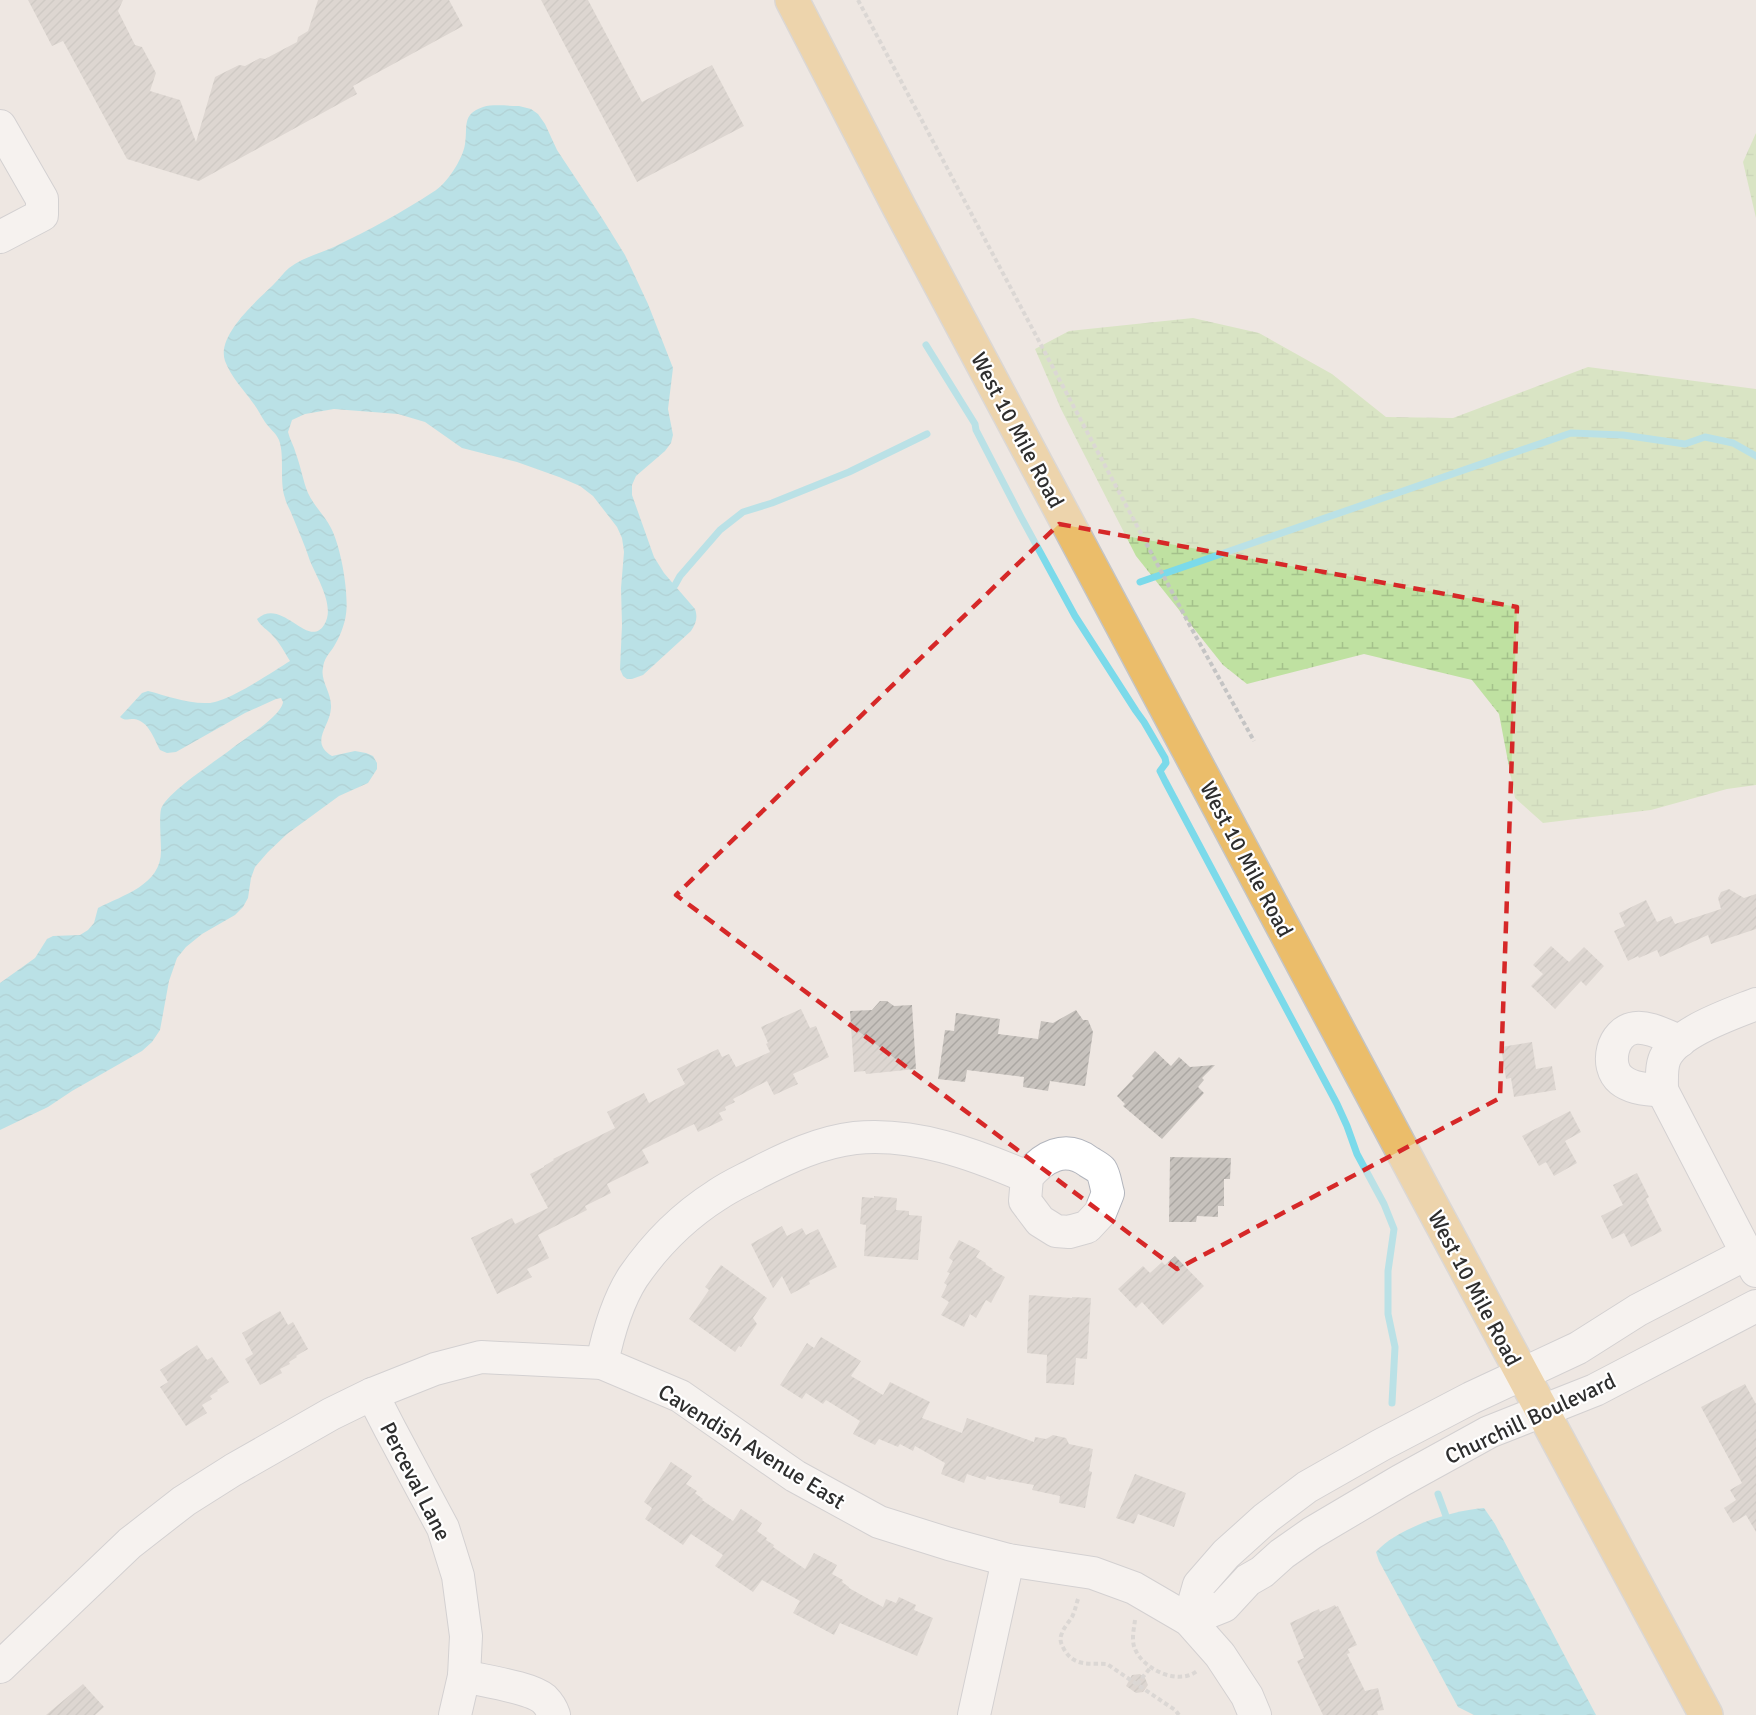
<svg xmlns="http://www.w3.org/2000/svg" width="1756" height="1715" viewBox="0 0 1756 1715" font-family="Signika,sans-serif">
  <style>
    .wetland { fill: url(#wetland-marsh) }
    .water { fill: url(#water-waves) }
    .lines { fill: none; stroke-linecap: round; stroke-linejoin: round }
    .stream { stroke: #7bdaea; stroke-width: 7 }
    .building { fill: url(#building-hatch) }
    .minor-casing { stroke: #b2b5bd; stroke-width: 34 }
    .major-casing { stroke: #c4c4c4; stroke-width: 36 }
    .path { stroke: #c4c4c4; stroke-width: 4; stroke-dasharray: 4.5 3; stroke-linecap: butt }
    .minor { stroke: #fff; stroke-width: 32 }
    .major { stroke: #ebbd6a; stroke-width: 33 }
    .marked { fill: none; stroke: #d62828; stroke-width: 4.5; stroke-dasharray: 12 8; stroke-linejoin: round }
    .labels { text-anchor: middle; stroke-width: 4.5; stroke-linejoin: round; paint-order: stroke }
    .street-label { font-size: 22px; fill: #2e2e2e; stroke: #fff }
  </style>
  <defs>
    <pattern id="wetland-marsh" width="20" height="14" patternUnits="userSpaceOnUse" patternTransform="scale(1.5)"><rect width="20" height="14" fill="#bfe1a1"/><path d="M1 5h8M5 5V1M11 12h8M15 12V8" fill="none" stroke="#a4c18b"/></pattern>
    <pattern id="water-waves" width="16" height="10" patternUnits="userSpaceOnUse" patternTransform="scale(1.5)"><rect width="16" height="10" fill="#7bdaea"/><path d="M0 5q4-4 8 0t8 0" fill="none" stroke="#6bbbc9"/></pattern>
    <pattern id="building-hatch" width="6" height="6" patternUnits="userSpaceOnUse" patternTransform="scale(1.5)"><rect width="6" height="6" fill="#c7c2bd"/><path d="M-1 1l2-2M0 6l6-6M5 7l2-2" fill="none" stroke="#aba7a3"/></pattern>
  </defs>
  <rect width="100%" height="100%" fill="#eee7e2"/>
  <g class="wetland">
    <polygon points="1756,133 1756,218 1743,162"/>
    <polygon points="1193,318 1259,333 1332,374 1386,417 1453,418 1588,367 1756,389 1756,785 1727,789 1651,810 1543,823 1515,798 1499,714 1472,680 1364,654 1247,684 1223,665 1136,556 1061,409 1035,349 1069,331"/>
  </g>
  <g class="water">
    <path d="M519 106 531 109 538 114 545 124 557 150 602 218 625 255 648 304 673 368 668 409 673 435 671 443 665 451 636 476 632 485V495L654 557 664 573 695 609C698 618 696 623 691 631L643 675 632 679H627L623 676 620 669 622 625 621 588 624 552 622 538 617 527 593 496 580 486 559 477 517 462 462 448 425 422 398 414 334 409 305 414 292 420 288 432C290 440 294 446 296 454 301 467 303 481 308 493 314 506 325 516 331 528 341 547 349 593 346 614 345 624 339 639 333 648 328 655 324 659 323 668 320 681 332 693 331 708 330 727 309 742 332 756L355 751 366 753 373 756 377 763V769L368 783 339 796 287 834 268 852 255 867 251 878 248 898 243 907 235 915 202 934 186 947 177 958 169 981 160 1030 152 1042 142 1051 72 1091 48 1107 0 1130V983L35 958 47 939 53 936 80 935 88 930 94 923 98 908C123 895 161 885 161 851 161 840 159 818 161 809 166 793 216 761 230 750 242 740 281 717 283 702L281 698 276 699 245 713 176 752 167 753 160 750C154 739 149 721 134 719 127 719 125 721 120 717L142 693 148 691C168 696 188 704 208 703 227 703 272 672 290 661 285 653 280 643 273 636 268 630 260 626 257 619 282 596 308 650 324 625 336 607 317 578 310 561 305 545 298 530 292 515 290 509 286 504 285 498 279 481 285 457 279 440 276 433 269 428 265 422 261 416 258 409 253 403 244 390 231 377 225 361 216 335 258 300 274 284 279 279 284 272 289 268 302 258 320 253 334 247 369 230 401 213 433 192 446 185 463 159 465 144 468 128 461 114 483 107 493 104 508 106 519 106Z"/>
    <path d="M1484 1508 1495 1524 1596 1715H1474L1458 1707 1379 1561 1376 1552C1397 1528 1452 1510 1484 1508Z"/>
  </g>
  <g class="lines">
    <g class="stream">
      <polyline points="926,345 975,424 976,430 1021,517 1075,616 1136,711 1144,722 1165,758 1166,763 1160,771 1165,781 1337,1104 1347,1126 1357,1154 1384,1204 1394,1229 1388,1271 1388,1314 1395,1347 1392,1403"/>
      <polyline points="1140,582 1571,433 1623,435 1685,444 1705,437 1733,443 1756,456"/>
      <polyline points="675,585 680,576 720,530 743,512 772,503 849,472 927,434"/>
      <polyline points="1438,1494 1446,1516"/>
    </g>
  </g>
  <g class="building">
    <polygon points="28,0 123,0 118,11 135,45 142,47 156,73 150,91 180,100 196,142 215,77 239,65 245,66 260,58 265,59 297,42 298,37 308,31 318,0 449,0 463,26 353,86 357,94 199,181 127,159 63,41 52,46"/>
    <polygon points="541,0 588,0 642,102 712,65 744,126 637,182"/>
    <polygon points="1729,889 1744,898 1756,894 1756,929 1711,944 1708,935 1660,957 1657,950 1639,958 1638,956 1628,961 1614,931 1625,926 1619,913 1646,900 1657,922 1671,916 1675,924 1721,909 1718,898 1721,892"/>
    <polygon points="1551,946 1569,962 1584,947 1604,966 1586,986 1581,981 1555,1009 1531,986 1543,974 1533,965"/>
    <polygon points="880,1001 887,1001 894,1006 912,1005 916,1069 866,1074 865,1071 854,1072 850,1011 872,1010"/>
    <polygon points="801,1009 810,1028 816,1026 829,1057 793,1074 798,1084 774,1095 767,1081 733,1099 735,1102 725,1107 726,1110 719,1113 723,1120 698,1132 694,1124 642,1150 649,1163 607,1184 611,1193 585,1206 587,1210 538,1235 549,1258 527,1269 532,1277 497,1294 471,1238 512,1218 515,1224 548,1208 530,1174 544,1167 544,1166 554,1160 553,1159 615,1128 607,1112 644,1093 649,1103 685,1084 677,1069 718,1049 722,1057 729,1054 736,1067 770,1052 766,1044 768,1043 761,1027"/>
    <polygon points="1076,1010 1083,1020 1088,1020 1093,1032 1085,1086 1050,1081 1048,1091 1023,1087 1024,1077 967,1070 965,1082 938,1079 945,1030 954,1031 956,1013 1000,1019 998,1034 1038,1039 1041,1021 1053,1023"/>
    <polygon points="1532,1042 1536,1069 1552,1066 1556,1090 1514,1097 1511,1078 1506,1079 1501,1047"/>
    <polygon points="1155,1051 1171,1066 1179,1057 1190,1067 1215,1065 1202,1078 1204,1080 1198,1087 1204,1093 1162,1139 1123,1106 1125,1104 1117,1096 1134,1078 1132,1076"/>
    <polygon points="1570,1111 1581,1132 1565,1141 1577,1163 1554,1176 1546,1162 1539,1166 1522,1136"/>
    <polygon points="1170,1157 1231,1158 1230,1179 1224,1179 1224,1206 1218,1206 1218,1217 1197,1216 1196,1222 1169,1222"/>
    <polygon points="1637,1173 1649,1197 1646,1199 1662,1231 1631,1247 1624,1233 1612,1239 1601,1216 1623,1205 1613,1185"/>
    <polygon points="874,1196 897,1198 896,1210 909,1211 909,1215 922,1216 918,1260 864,1256 866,1225 860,1224 862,1197 874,1198"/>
    <polygon points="782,1226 787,1236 802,1228 806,1235 818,1229 837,1267 809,1281 810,1284 791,1294 782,1276 773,1288 751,1244"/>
    <polygon points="959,1240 980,1251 976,1257 986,1263 985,1264 993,1269 992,1270 1005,1277 991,1303 986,1300 976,1318 970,1314 964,1327 941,1315 949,1302 941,1297 947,1285 944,1283 950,1273 947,1272 953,1261 949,1258"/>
    <polygon points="1175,1256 1204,1286 1163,1325 1142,1302 1136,1308 1118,1289 1143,1266 1150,1273 1162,1262 1165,1265"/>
    <polygon points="721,1265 767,1298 753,1318 757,1324 741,1347 739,1346 735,1352 689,1319 709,1290 705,1287"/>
    <polygon points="1029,1295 1072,1298 1072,1297 1091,1298 1087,1359 1076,1358 1074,1385 1046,1383 1047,1355 1027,1353"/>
    <polygon points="280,1311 288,1325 293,1322 308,1349 296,1356 297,1357 289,1362 290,1364 280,1369 282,1373 260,1385 245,1359 253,1354 242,1333"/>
    <polygon points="821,1337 861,1361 851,1376 883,1395 890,1382 930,1402 922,1418 962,1433 967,1418 1034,1442 1035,1437 1046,1439 1053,1435 1066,1438 1069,1444 1093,1449 1089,1471 1092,1472 1085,1508 1059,1503 1060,1496 1032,1490 1034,1485 1001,1479 1000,1480 987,1476 985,1480 967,1474 964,1483 941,1474 945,1463 915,1446 913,1451 900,1444 898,1447 879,1439 875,1445 853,1434 860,1421 826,1400 823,1404 806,1393 802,1399 780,1385 807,1343 814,1348"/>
    <polygon points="197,1345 207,1360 212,1357 229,1382 217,1390 218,1391 210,1396 212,1399 202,1405 207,1413 186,1426 160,1387 168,1382 160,1370"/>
    <polygon points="1745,1384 1756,1404 1756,1532 1746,1515 1733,1523 1724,1508 1736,1500 1730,1490 1742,1483 1701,1407"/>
    <polygon points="671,1462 692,1476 686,1484 697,1491 695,1493 703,1499 702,1500 733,1521 741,1509 762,1523 757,1531 767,1538 766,1540 774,1545 773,1547 805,1569 814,1553 837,1565 832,1574 843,1580 842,1582 849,1587 849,1588 883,1607 886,1599 896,1603 899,1597 916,1605 914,1610 933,1618 917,1656 840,1623 834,1635 793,1613 800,1601 762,1580 753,1592 715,1566 723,1555 691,1534 683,1545 645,1519 652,1508 644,1502"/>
    <polygon points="1135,1474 1186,1493 1174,1527 1138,1514 1134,1524 1116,1518"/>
    <polygon points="1335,1605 1336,1607 1338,1606 1357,1645 1348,1649 1350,1653 1347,1654 1365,1691 1378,1688 1384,1710 1377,1711 1378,1715 1323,1715 1297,1661 1304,1658 1290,1623 1319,1609 1320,1612"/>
    <polygon points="1140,1674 1145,1678 1148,1685 1143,1692 1136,1693 1126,1686 1132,1675"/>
    <polygon points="83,1684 104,1707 95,1715 46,1715"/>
  </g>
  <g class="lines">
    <defs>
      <g id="minor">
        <polyline points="0,126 42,199 42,215 0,237"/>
        <path d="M1662 1090C1649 1090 1632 1089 1621 1080 1604 1066 1612 1031 1635 1028 1649 1026 1666 1036 1680 1041"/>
        <polyline points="1746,1254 1638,1310 1578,1348 1471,1398 1381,1445 1307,1487 1266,1518 1226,1554 1199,1585 1189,1620 1224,1606 1248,1580 1262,1572 1282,1554 1312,1533 1400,1481 1489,1432 1595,1390 1756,1306"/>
        <path d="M1756 1271 1662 1090C1662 1080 1661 1067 1665 1058 1677 1032 1731 1014 1756 1004"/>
        <path d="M602 1363C608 1334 617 1302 633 1277 655 1245 684 1216 717 1195 730 1186 744 1180 757 1173 788 1157 821 1142 855 1138 914 1132 974 1154 1027 1177L1025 1201 1040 1221 1056 1231 1069 1232 1087 1227 1100 1213 1108 1193C1106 1187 1105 1176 1101 1170 1098 1167 1092 1164 1089 1162 1065 1144 1043 1157 1027 1177"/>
        <polyline points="372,1394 390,1429 443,1528 458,1576 466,1636 464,1676 455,1715"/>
        <polyline points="0,1667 130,1543 184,1501 233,1470 331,1414 372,1394 435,1369 481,1357 602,1363 680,1396 795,1476 879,1522 949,1544 1008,1560 1093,1573 1134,1588 1189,1620 1220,1655 1247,1696 1255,1715"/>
        <path d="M464 1676C483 1681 530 1687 544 1699 548 1703 552 1709 554 1715"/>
        <polyline points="974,1715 1008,1560"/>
      </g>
      <polyline id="major" points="792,0 899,207 1425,1193 1706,1715"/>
    </defs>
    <use href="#minor" class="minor-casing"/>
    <use href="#major" class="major-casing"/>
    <g class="path">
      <polyline points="858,0 1189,624 1254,741"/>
      <path d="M1078 1599C1076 1605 1075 1611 1072 1617 1069 1622 1064 1627 1062 1633 1059 1640 1061 1644 1065 1651 1075 1667 1091 1663 1107 1664L1175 1710 1179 1715"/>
      <path d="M1135 1620C1134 1629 1131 1640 1135 1649 1143 1669 1178 1686 1197 1671"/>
      <polyline points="1137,1684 1151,1667"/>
    </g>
    <use href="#minor" class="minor"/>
    <use href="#major" class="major"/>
  </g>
  <path d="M0 0H1756V1715H0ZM1059 524 1517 607 1500 1098 1177 1269 676 895Z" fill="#eee7e2" fill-opacity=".55" fill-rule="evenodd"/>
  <path class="marked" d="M1059 524 1517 607 1500 1098 1177 1269 676 895Z"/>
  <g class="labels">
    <g class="street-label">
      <text transform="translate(1018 430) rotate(62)" y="8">West 10 Mile Road</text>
      <text transform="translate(1247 859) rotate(62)" y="8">West 10 Mile Road</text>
      <text transform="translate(1475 1288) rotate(62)" y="8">West 10 Mile Road</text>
      <text transform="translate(1530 1418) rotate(-25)" y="8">Churchill Boulevard</text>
      <text transform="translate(752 1446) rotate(32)" y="8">Cavendish Avenue East</text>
      <text transform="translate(416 1481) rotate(63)" y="8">Perceval Lane</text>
    </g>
  </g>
</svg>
